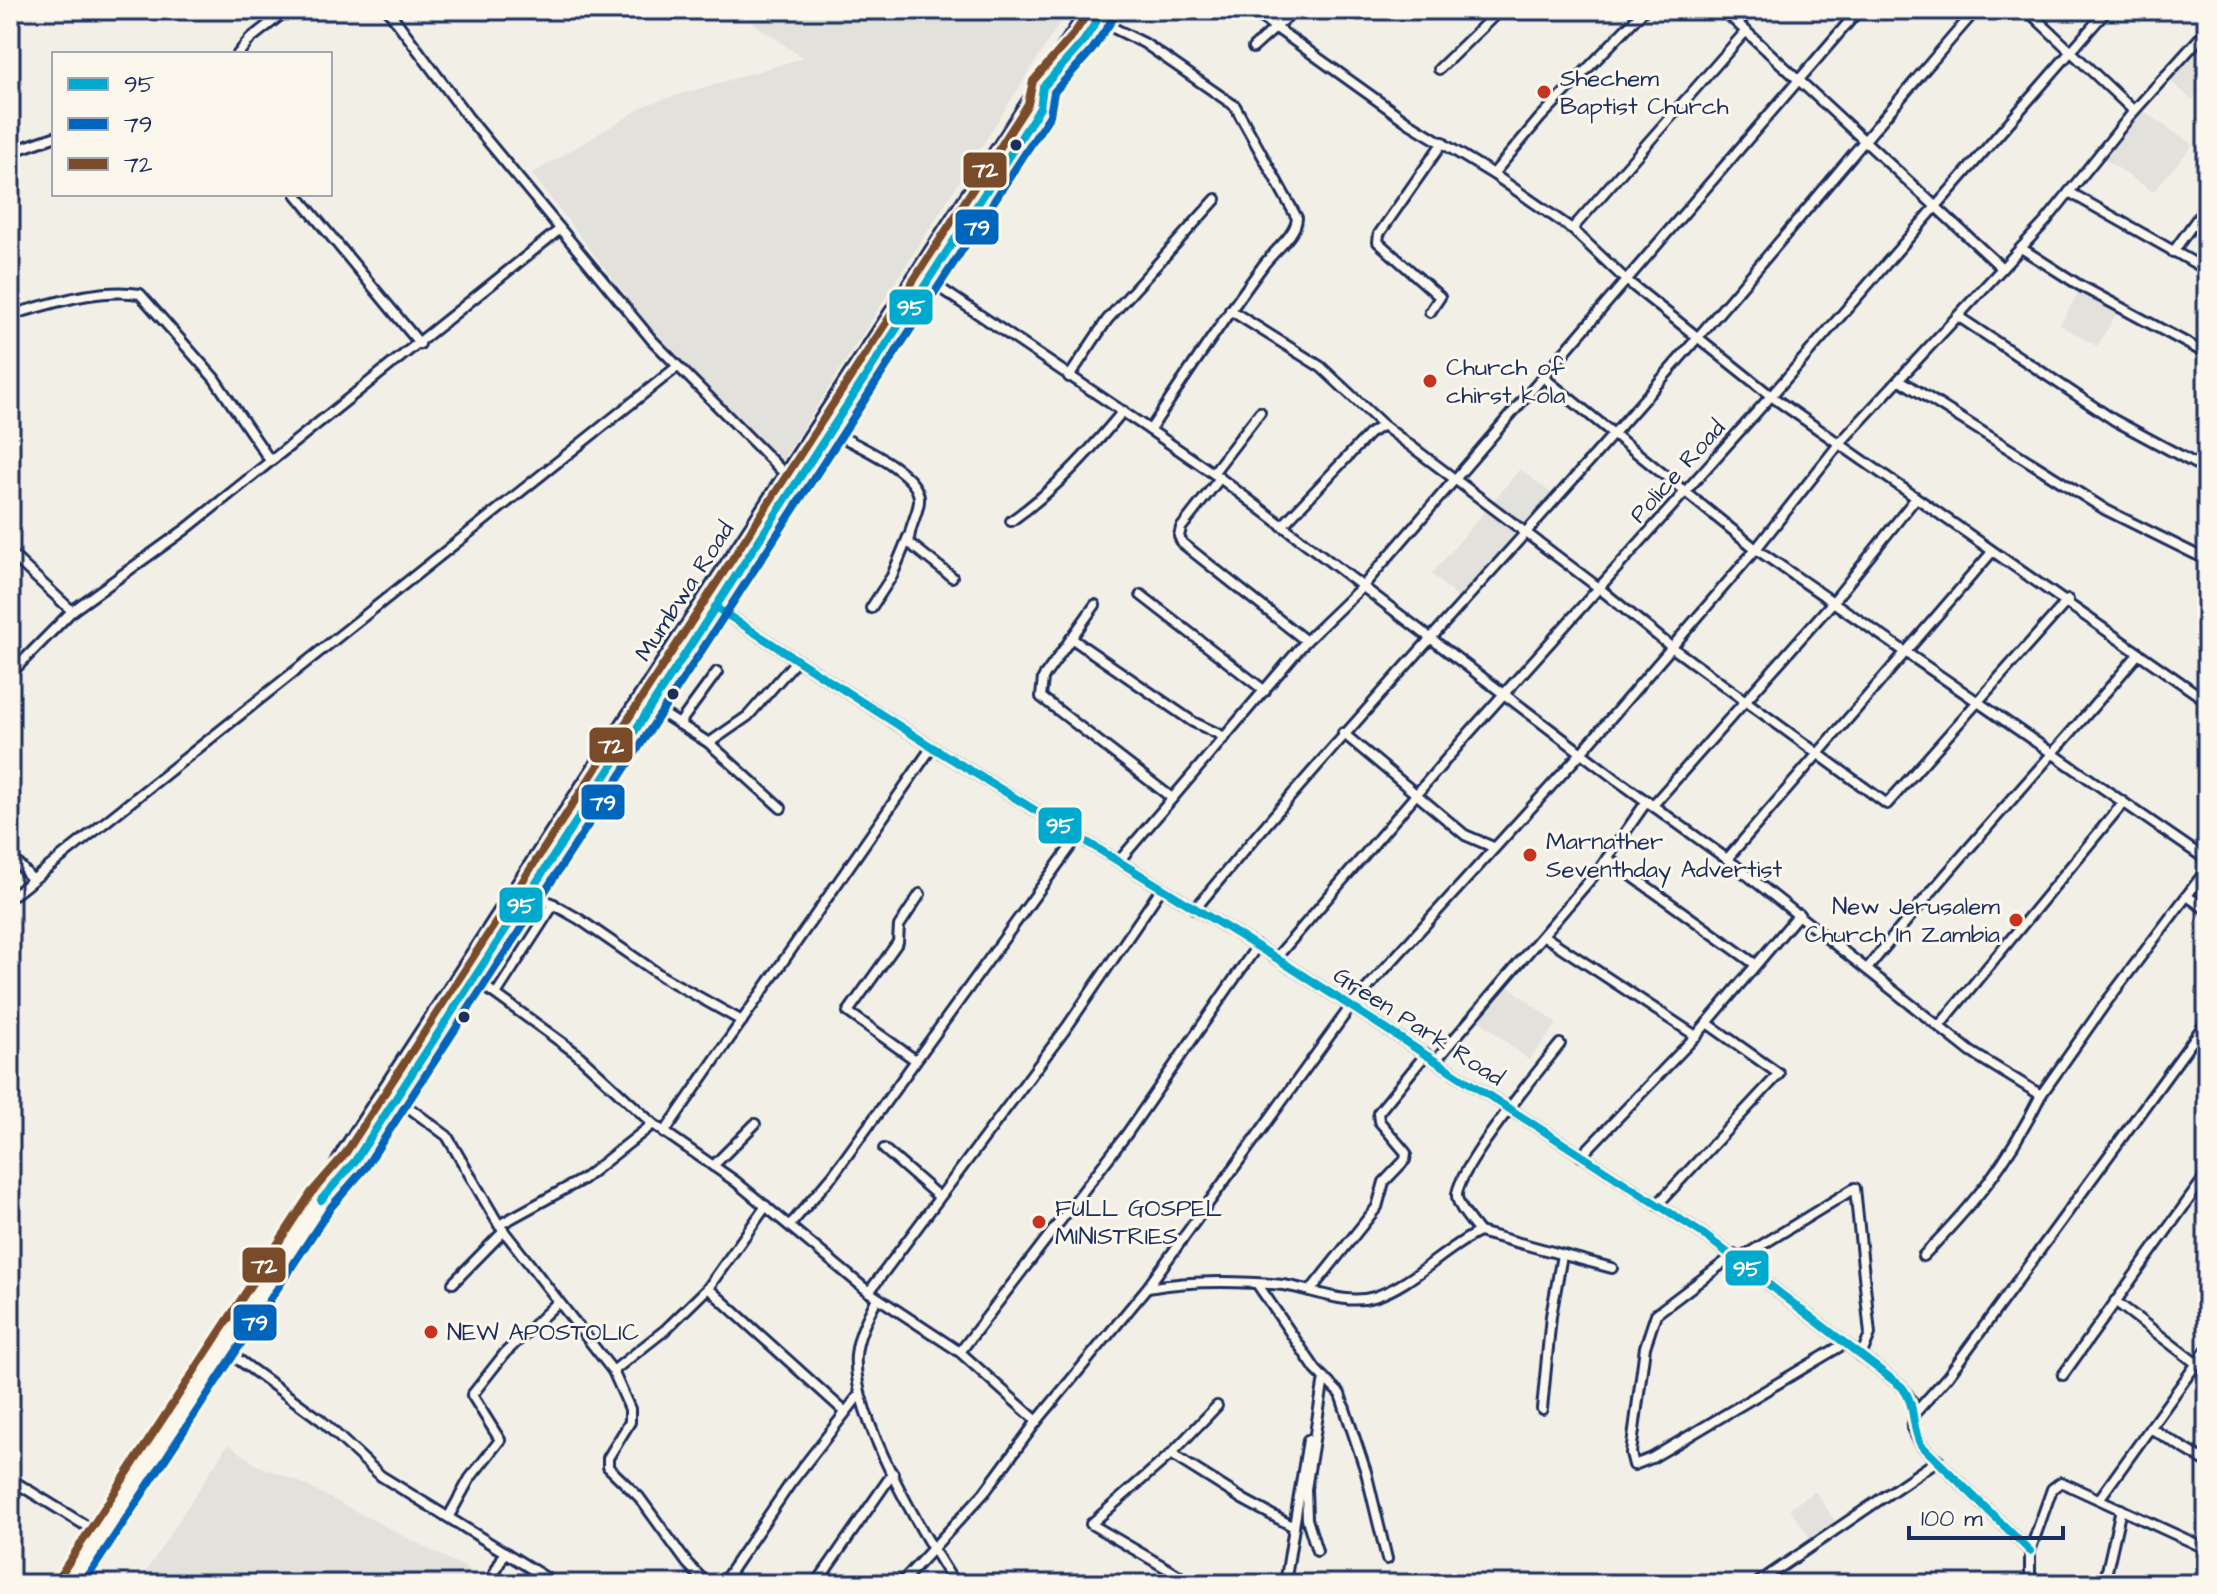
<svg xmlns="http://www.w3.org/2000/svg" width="2217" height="1594" viewBox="0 0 2217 1594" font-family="'Architects Daughter',sans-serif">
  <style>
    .built { fill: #e2e1dc }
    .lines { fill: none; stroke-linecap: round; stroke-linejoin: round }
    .street-casing { stroke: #1b2f5e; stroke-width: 14 }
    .primary-casing { stroke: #1b2f5e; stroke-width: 20 }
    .street { stroke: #fbf7ec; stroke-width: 8 }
    .primary { stroke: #fbf7ec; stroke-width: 14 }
    .bus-1-casing { stroke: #fbf7ec; stroke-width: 14 }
    .bus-2-casing { stroke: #fbf7ec; stroke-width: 14 }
    .bus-3-casing { stroke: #fbf7ec; stroke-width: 14 }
    .bus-1 { stroke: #00a9ce; stroke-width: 8 }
    .bus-2 { stroke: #0065bd; stroke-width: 8 }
    .bus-3 { stroke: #7a4b2a; stroke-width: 8 }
    .poi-dot { fill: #c8321e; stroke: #fbf7ec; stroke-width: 3 }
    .bus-dot { fill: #1b2f5e; stroke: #fbf7ec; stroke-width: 3 }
    .labels { text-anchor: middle; stroke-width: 6; stroke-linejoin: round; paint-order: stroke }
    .poi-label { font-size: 24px; fill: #1b2f5e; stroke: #fbf7ec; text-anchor: start }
    .street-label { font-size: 24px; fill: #1b2f5e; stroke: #fbf7ec }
    .line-badge { stroke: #fbf7ec; stroke-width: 3 }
    .badge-label { font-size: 22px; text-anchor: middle; font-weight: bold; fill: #fff }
  </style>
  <rect width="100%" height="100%" fill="#f2efe6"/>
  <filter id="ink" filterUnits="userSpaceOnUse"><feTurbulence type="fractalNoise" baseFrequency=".0125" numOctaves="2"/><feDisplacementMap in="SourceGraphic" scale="16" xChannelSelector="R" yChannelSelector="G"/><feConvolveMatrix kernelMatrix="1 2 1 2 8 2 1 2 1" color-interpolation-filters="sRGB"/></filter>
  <g filter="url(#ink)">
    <g class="built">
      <polygon points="735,10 1068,10 780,464 648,324 532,174 648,104 803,58"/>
      <polygon points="2196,43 2207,52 2207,85 2192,100 2167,78"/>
      <polygon points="2142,110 2193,145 2153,192 2103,158"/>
      <polygon points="2081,288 2119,309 2097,346 2060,325"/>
      <polygon points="1520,469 1552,494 1459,600 1432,574"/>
      <polygon points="1507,985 1557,1024 1529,1060 1479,1020"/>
      <polygon points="228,1444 257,1465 301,1483 487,1579 484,1584 138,1584"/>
      <polygon points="1815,1491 1836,1523 1811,1540 1790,1508"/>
    </g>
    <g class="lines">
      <defs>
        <g id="street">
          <polyline points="388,10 467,116 652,340 789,478"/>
          <polyline points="1251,10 1409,123 1493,174 1572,229 1626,280 1771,396 2207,701"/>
          <polyline points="1723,10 2002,268"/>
          <polyline points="1859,10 1543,377 1756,549 2207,860"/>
          <polyline points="2027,10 2134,111"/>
          <path d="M1097 20 1144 43 1235 106 1297 218C1296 236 1272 252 1262 267 1223 320 1186 375 1150 430L1220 478 1617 780 1727 859 1971 1052 2041 1095 2105 1004 2207 869"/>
          <polyline points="1738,23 1750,10"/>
          <polyline points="1253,48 1295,10"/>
          <polyline points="238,54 250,39 287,10"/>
          <polyline points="1439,69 1500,10"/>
          <polyline points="10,152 54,137"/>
          <polyline points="1493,174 1540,118 1644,10"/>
          <polyline points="2069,192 2207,270"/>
          <polyline points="296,194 420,344"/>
          <polyline points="1572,229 1746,31"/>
          <polyline points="2021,248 2079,285 2207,354"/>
          <polyline points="2173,252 2207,205"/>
          <polyline points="928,280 1150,430"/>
          <polyline points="1230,310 1321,367 1383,425"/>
          <polyline points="1430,312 1440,297 1378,242 1379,234 1443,142"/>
          <path d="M10 315C51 304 98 287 140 294L214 378 269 459"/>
          <polyline points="1959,317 2114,420 2207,470"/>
          <polyline points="1069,377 1107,320 1216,199"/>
          <polyline points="1900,380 2106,510 2207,560"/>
          <path d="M830 431C852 443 922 472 919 501 918 515 908 528 909 543L952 577"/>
          <polyline points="1213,473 1260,412"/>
          <polyline points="1220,478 1181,528 1179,536 1182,543 1306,641"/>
          <path d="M1011 521C1055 490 1089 452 1123 411"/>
          <polyline points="1282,526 1369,434 1383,425 1599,588 1670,646 1887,804 2068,600"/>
          <polyline points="10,553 72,611"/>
          <polyline points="1141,595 1265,691"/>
          <polyline points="1095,605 1043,678 1041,697 1172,798"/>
          <path d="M715 607 932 747 1276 958 1703 1234 1902 1387C1914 1402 1917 1410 1912 1428L1921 1445 2030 1551"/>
          <polyline points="871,608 892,576 908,537"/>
          <polyline points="1071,638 1193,722 1225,737"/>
          <polyline points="10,674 72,611 186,529 559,230"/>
          <polyline points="648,704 709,743 781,808"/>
          <polyline points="679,724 717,672"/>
          <polyline points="1343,733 1465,835 1493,847"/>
          <polyline points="709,743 748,716 796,661"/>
          <polyline points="1653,805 1832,603 1916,498"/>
          <polyline points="10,855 31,878"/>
          <polyline points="1607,858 1755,964"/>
          <polyline points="1727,859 1992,552"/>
          <polyline points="1119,861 1306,641 1363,586 1543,377"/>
          <polyline points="530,891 579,919 663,977 742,1021"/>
          <polyline points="2187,896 2207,910"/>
          <polyline points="10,898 677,367"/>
          <path d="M1195 909C1357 713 1533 530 1698 337 1792 229 1882 118 1976 10"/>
          <polyline points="1544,936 1696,1036"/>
          <polyline points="1276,958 1468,734 1771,396 2107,10"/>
          <path d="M1867 969C1954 860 2050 760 2139 653"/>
          <polyline points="472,977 576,1053 653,1124 735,1181 869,1292"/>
          <polyline points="496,994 554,904"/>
          <polyline points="1940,1025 2123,803"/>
          <polyline points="914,1059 848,1012 898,942 899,926 920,894"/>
          <polyline points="1436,1060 1601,867 1647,801"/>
          <polyline points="396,1098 447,1136 499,1225 613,1371 630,1409 630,1422 608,1458 608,1467 639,1497 687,1563 707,1584"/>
          <polyline points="664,1133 932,747"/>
          <polyline points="884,1149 939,1197"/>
          <polyline points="1581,1156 1696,1036 1799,914"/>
          <polyline points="713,1166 755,1124"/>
          <polyline points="1657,1205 1779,1074 1707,1023"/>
          <polyline points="499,1225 583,1179 653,1124"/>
          <polyline points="790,1225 833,1175 1079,835"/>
          <path d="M1479 1232C1472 1222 1456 1206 1457 1194 1460 1166 1539 1070 1560 1044"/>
          <polyline points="1734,1255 1656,1314 1645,1347 1631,1453 1634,1465 1652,1458 1844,1344"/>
          <path d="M1923 1256C1977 1200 2006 1165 2041 1095"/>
          <polyline points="1739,1259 1855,1188 1870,1334 1861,1356"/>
          <polyline points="453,1283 504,1231"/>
          <polyline points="1258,1285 1316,1370 1340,1394 1366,1472 1387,1559"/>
          <polyline points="708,1288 844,1411"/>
          <path d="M1148 1288C1191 1280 1240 1281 1283 1285 1313 1289 1344 1306 1374 1297 1413 1285 1443 1249 1479 1232L1612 1268"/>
          <polyline points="1310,1291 1377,1207 1384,1182 1405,1160 1406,1153 1379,1121 1378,1113 1426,1054"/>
          <path d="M877 1298C868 1317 858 1334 856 1355 851 1415 922 1533 955 1584"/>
          <polyline points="2115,1301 2197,1364"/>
          <polyline points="224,1349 321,1420 381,1476 556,1584"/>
          <polyline points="960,1352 1126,1135 1257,946"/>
          <polyline points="613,1371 665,1330 708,1288 766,1206"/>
          <polyline points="2063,1375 2207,1174"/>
          <polyline points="1542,1409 1551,1316 1562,1255"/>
          <polyline points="1916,1412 1948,1376 2207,1021"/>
          <polyline points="1037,1421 960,1352 869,1292 1067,1027 1161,889"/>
          <polyline points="2150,1428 2207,1462"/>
          <polyline points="1171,1454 1217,1406"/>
          <polyline points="10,1479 101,1535"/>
          <polyline points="2100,1498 2207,1349"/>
          <polyline points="449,1516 470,1478 500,1440 472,1395 505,1353 557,1303"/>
          <polyline points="1294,1527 1308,1440"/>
          <polyline points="1317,1551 1307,1519 1306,1489 1324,1378"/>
          <polyline points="2030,1551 2052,1489 2061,1482 2207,1549"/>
          <polyline points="489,1584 505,1552"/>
          <polyline points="722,1584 790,1484 859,1395"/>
          <polyline points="816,1584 893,1473"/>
          <polyline points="900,1584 984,1493 1037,1421 1147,1288 1351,1006 1581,753 1756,549 1839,444 2046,221 2134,111 2207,30"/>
          <polyline points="1182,1584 1178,1575 1091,1524 1171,1454 1244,1500 1294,1527 1285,1584"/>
          <polyline points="1756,1584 1938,1460"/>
          <polyline points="2030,1584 2030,1551"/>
          <polyline points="2104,1584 2121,1509"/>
          <polyline points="2204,1584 2207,1578"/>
        </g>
        <g id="primary">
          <polyline points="1061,67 1104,10"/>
          <polyline points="329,1191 355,1161 983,196 1040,108 1044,85"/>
          <polyline points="69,1584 276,1271 321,1200 345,1152 1090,10"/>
        </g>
      </defs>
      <use href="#street" class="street-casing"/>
      <use href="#primary" class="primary-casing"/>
      <use href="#street" class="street"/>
      <use href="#primary" class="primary"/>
      <defs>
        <g id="bus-1">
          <path d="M715 607 932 747 1276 958 1703 1234 1902 1387C1917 1406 1910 1425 1921 1445L2030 1551"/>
          <polyline points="321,1200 355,1161 983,196 1040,108 1043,87 1083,42 1104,10"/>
        </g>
        <polyline id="bus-2" points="83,1584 331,1207 365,1168 1050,115 1054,92 1092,50 1114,17"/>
        <polyline id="bus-3" points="59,1577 311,1193 345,1154 973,189 1028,104 1033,81 1073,35 1090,10"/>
      </defs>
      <use href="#bus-1" class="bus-1-casing"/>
      <use href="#bus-2" class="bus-2-casing"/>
      <use href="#bus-3" class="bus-3-casing"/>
      <use href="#bus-1" class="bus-1"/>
      <use href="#bus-2" class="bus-2"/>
      <use href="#bus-3" class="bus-3"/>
    </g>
  </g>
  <g class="poi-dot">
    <circle cx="1544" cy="92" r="8"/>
    <circle cx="1430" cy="381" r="8"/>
    <circle cx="1530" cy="855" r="8"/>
    <circle cx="2016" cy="920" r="8"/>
    <circle cx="1039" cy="1222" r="8"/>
    <circle cx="431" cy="1332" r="8"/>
  </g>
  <g class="bus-dot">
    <circle cx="1016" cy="145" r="7"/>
    <circle cx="673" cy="694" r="7"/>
    <circle cx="464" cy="1017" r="7"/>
  </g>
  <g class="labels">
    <g class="poi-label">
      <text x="1560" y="86">Shechem<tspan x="1560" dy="28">Baptist Church</tspan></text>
      <text x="1446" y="375">Church of<tspan x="1446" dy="28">chirst kola</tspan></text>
      <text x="1546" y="849">Marnather<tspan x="1546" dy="28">Seventhday Advertist</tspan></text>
      <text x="2000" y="914" text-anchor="end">New Jerusalem<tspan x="2000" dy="28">Church In Zambia</tspan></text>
      <text x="1055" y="1216">FULL GOSPEL<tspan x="1055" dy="28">MINISTRIES</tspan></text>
      <text x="447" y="1340">NEW APOSTOLIC</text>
    </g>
    <g class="street-label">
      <text transform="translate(1677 471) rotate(-48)" y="8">Police Road</text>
      <text transform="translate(684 591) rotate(-57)" y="8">Mumbwa Road</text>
      <text transform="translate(1419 1026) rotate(33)" y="8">Green Park Road</text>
    </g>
  </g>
  <g class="line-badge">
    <rect x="962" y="151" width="46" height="38" rx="8" fill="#7a4b2a"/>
    <rect x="954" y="208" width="46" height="38" rx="8" fill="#0065bd"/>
    <rect x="888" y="288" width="46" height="38" rx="8" fill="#00a9ce"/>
    <rect x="588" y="726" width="46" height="38" rx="8" fill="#7a4b2a"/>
    <rect x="580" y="783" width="46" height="38" rx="8" fill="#0065bd"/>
    <rect x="1037" y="806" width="46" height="39" rx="8" fill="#00a9ce"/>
    <rect x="498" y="886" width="46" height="38" rx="8" fill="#00a9ce"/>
    <rect x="241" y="1246" width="46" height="38" rx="8" fill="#7a4b2a"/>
    <rect x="1724" y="1249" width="46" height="38" rx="8" fill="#00a9ce"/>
    <rect x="232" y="1303" width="46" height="39" rx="8" fill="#0065bd"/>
  </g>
  <g class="badge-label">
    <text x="985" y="177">72</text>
    <text x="977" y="235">79</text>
    <text x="911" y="315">95</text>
    <text x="611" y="753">72</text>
    <text x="603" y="810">79</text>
    <text x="1060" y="833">95</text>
    <text x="521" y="913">95</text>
    <text x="264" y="1273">72</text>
    <text x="1747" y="1276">95</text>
    <text x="255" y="1330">79</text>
  </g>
  <rect width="2217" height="1594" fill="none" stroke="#fbf7ec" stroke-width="40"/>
  <rect x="20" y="20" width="2177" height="1554" fill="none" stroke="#1b2f5e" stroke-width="3" filter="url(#ink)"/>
  <rect x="52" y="52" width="280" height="144" fill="#fbf7ec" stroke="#a1a7b3" stroke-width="2"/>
  <rect x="68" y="78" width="40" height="12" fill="#00a9ce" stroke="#a1a7b3" stroke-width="2"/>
  <text x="124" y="92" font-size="24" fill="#1b2f5e">95</text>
  <rect x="68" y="118" width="40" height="12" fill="#0065bd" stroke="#a1a7b3" stroke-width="2"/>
  <text x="124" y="132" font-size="24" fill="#1b2f5e">79</text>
  <rect x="68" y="158" width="40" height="12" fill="#7a4b2a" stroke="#a1a7b3" stroke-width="2"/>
  <text x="124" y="172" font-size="24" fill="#1b2f5e">72</text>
  <path d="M1909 1526v12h154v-12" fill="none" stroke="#1b2f5e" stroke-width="4"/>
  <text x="1921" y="1526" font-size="24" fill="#1b2f5e" stroke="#fbf7ec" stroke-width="6" paint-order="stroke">100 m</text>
</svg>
